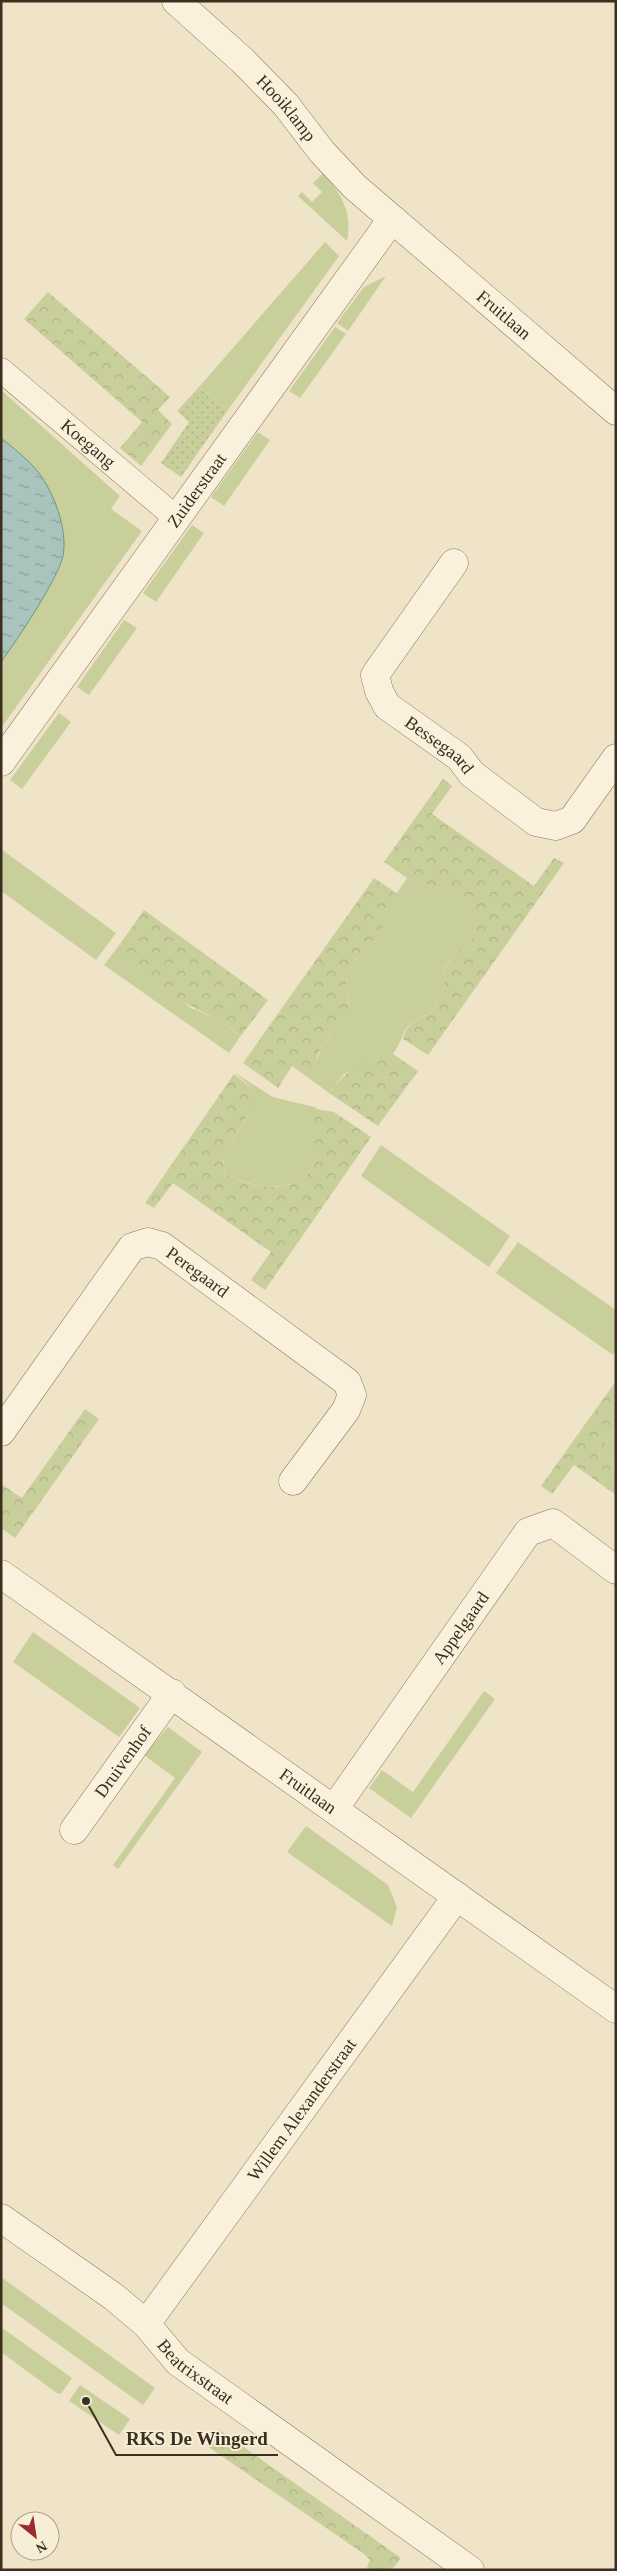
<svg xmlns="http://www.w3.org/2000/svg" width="617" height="2571" viewBox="0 0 617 2571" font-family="'Times New Roman',serif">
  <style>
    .green { fill: #c9cf9b }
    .forest { fill: url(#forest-crowns) }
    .garden { fill: url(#garden-dots) }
    .water { fill: url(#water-ripples); stroke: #6f938a }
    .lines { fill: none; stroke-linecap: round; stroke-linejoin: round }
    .lane-casing { stroke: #8d765c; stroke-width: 25 }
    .street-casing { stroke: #8d765c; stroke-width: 29 }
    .lane { stroke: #faf1dc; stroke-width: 24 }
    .street { stroke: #faf1dc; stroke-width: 28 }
    .labels { text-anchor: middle; stroke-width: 4; stroke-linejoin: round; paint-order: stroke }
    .street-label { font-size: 18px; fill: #3d2e20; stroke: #f7eed8 }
    .leader { fill: none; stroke: #3d2e20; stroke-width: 2 }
    .callout-dot { fill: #3d2e20; stroke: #f7eed8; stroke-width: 2 }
    .callout-label { font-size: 19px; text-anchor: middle; font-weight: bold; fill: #3d2e20; stroke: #f7eed8; stroke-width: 4; stroke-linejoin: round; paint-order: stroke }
  </style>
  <defs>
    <pattern id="forest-crowns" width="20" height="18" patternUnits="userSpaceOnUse" patternTransform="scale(1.25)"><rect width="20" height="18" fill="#c9cf9b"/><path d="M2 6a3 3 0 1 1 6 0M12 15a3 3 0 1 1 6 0" fill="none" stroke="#aeb285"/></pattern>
    <pattern id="garden-dots" width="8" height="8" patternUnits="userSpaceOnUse" patternTransform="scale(1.25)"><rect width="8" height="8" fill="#c9cf9b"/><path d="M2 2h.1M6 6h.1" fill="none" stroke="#aeb285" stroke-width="1.8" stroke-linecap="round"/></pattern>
    <pattern id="water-ripples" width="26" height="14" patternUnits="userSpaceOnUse" patternTransform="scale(1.25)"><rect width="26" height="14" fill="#a9c4bc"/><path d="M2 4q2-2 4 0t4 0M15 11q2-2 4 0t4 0" fill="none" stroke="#8ba098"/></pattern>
  </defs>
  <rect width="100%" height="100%" fill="#f0e4c8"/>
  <g class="green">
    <path d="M323 173C341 193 353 213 347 241L298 196 302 192 312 202 322 192 313 183Z"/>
    <polygon points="325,242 339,256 228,410 199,387"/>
    <polygon points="386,276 348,331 337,323 364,287"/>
    <polygon points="335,327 346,334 300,398 289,391"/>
    <polygon points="1,390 120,496 111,509 142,531 1,728 1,662 57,573 63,555 61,522 51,496 38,473 1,438"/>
    <polygon points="258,432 270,440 224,506 211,497"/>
    <polygon points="192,525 204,533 156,602 143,593"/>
    <polygon points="124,620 137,628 89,695 77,687"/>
    <polygon points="59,713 71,722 22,789 10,780"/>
    <polygon points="1,849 116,933 96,960 1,891"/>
    <path d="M407 878 457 894 469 907 475 922 474 937 467 946 455 953 445 967 444 986 434 1011C425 1016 409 1022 404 1032 401 1040 398 1047 393 1054L383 1056 344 1074 329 1093 292 1066 308 1070 318 1057 322 1044 332 1035 349 1007 346 979 354 961 370 944 394 897 392 890 397 893Z"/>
    <polygon points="120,944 189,1007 220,1020 240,1037 229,1053 104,965"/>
    <path d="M235 1073 273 1097 318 1108 315 1109C315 1125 317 1144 314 1160 308 1198 247 1188 225 1173L223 1158 247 1117 254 1090Z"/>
    <polygon points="381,1145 510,1236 489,1267 361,1176"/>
    <polygon points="518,1242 616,1310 616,1351 613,1355 496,1273"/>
    <polygon points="616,1429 616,1467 598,1455"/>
    <polygon points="33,1632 140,1708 119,1737 13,1662"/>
    <polygon points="484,1691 495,1699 411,1818 369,1788 382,1770 413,1792"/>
    <polygon points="168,1727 202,1752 118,1869 113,1865 175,1778 144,1755"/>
    <polygon points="306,1826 388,1885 397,1907 392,1926 287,1852"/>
    <polygon points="1,2277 155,2388 143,2405 1,2303"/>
    <polygon points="1,2327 72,2378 61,2394 57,2393 1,2352"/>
    <polygon points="80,2385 130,2419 119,2435 69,2401"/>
  </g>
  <g class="forest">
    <polygon points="48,292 170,397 158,410 172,424 141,466 120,448 142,422 24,319"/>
    <path d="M443 779 452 786 432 814 534 886 554 858 564 863 428 1055 403 1039C405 1023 422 1018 434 1011L444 986 445 968 455 953 467 946 474 937 475 922 469 907 457 894 407 878 384 862Z"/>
    <polygon points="374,878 392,890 394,897 386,920 370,944 354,961 346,979 349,1007 345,1022 322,1044 313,1068 308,1070 292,1066 278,1088 243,1063"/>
    <path d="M144 910 268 1000 240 1037C221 1017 195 1011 172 995 151 981 137 961 120 944Z"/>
    <path d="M393 1054 418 1071 378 1126 329 1093C348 1069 363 1058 393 1054Z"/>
    <path d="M234 1074 254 1090 256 1101 223 1158 225 1173C247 1189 309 1198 314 1159 317 1142 311 1126 315 1109L334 1112 371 1137 265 1290 251 1280 271 1252 173 1183 154 1208 145 1203Z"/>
    <polygon points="616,1381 616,1429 598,1455 616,1467 616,1495 574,1465 552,1494 541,1486"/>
    <polygon points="85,1409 99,1419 15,1538 1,1528 1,1484 22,1498"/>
    <polygon points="218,2429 401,2558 392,2570 366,2570 370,2560 364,2554 207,2446"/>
  </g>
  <polygon class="garden" points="199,387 228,410 181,477 161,463 189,422 177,411"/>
  <path class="water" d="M1 438C14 449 28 459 38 472 54 492 68 530 63 556 58 579 17 640 1 662Z"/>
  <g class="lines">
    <defs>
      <g id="lane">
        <path id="s1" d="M1 370 175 517"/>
      </g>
      <g id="street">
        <path id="s2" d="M176 1 243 61 286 105 322 152 355 187 616 411"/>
        <path id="s3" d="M454 563 375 675 379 691 387 706 459 757 472 774 536 822 556 826 572 820 616 758"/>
        <path id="s4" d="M1 762 392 219"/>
        <path id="s5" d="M1 1432 132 1247 148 1242 162 1246 347 1382 352 1395 346 1410 293 1481"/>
        <path id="s6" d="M1 1574 616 2009"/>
        <path id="s7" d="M334 1809 528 1532 553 1523 616 1570"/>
        <path id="s8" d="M74 1830 172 1693"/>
        <path id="s9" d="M1 2218 114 2297 146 2324 178 2362 470 2570"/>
        <path id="s10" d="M146 2324 457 1896"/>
      </g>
    </defs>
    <use href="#lane" class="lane-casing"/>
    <use href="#street" class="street-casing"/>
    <use href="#lane" class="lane"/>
    <use href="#street" class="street"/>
  </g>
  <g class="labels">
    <g class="street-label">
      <text dy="6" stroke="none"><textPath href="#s2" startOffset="154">Hooiklamp</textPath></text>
      <text dy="6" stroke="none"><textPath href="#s2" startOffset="455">Fruitlaan</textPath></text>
      <text dy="6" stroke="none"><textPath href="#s1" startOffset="114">Koegang</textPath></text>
      <text dy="6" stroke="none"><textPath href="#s4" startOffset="335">Zuiderstraat</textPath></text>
      <text dy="6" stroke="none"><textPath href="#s3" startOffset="236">Bessegaard</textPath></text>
      <text dy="6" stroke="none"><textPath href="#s5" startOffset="302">Peregaard</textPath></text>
      <text dy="6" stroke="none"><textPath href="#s7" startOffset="221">Appelgaard</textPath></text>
      <text dy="6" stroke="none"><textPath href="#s8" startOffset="84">Druivenhof</textPath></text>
      <text dy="6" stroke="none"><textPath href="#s6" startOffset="376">Fruitlaan</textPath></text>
      <text dy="6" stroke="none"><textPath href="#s10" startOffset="265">Willem Alexanderstraat</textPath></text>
      <text dy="6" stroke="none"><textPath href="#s9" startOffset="249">Beatrixstraat</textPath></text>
    </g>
  </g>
  <path class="leader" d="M86 2401L116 2455H278"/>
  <circle class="callout-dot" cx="86" cy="2401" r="5"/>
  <g class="callout-label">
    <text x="197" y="2445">RKS De Wingerd</text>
  </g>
  <rect width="617" height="2571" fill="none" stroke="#3d2e20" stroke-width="5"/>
  <g transform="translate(35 2536) rotate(150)"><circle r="24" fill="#f7eed8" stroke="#ada18e"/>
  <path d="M0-4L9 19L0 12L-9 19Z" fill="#9e2a2b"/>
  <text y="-8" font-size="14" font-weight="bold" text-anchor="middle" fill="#3d2e20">N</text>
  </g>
</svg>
